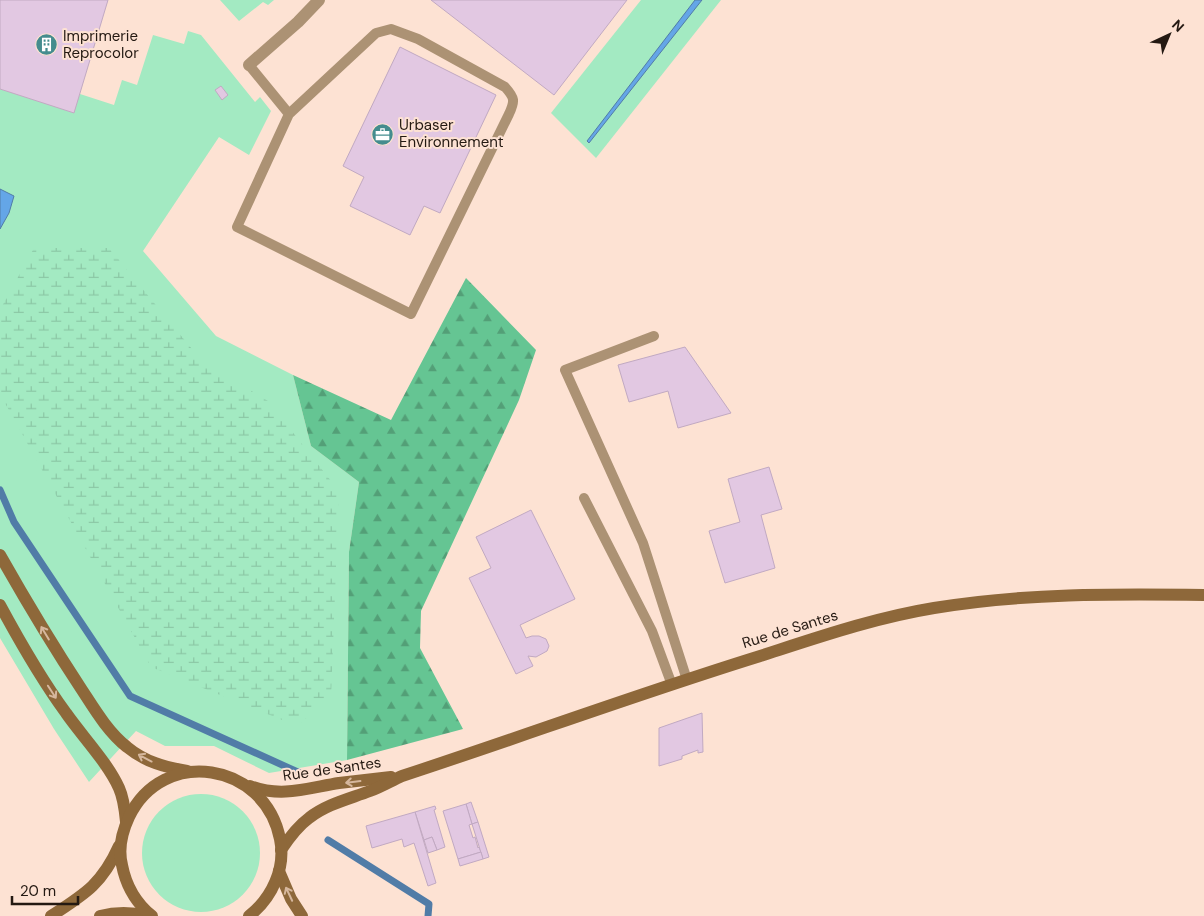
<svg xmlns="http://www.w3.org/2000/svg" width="1204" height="916" viewBox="0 0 1204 916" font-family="'DM Sans',sans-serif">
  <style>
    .green { fill: #a3eac2 }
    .forest { fill: url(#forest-firs) }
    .wetland { fill: url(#wetland-marsh) }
    .water { fill: #64a6e7; stroke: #517ca7 }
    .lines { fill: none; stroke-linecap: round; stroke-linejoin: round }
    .stream { stroke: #517ca7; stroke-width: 7 }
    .building { fill: #e2c8e2; stroke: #c1a9c2 }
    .lane { stroke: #ac9274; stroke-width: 10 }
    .street { stroke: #ac9274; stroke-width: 12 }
    .secondary { stroke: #8e683a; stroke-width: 12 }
    .oneway { stroke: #d6b79d }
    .labels { text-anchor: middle; stroke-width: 4; stroke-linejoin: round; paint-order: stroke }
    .poi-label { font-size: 15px; fill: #241912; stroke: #fde2d3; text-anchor: start }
    .street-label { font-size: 15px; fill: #241912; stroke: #fde2d3 }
  </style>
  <defs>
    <pattern id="forest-firs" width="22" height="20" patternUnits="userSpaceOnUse" patternTransform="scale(1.25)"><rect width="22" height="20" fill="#65c593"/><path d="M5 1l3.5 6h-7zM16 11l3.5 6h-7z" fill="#539f77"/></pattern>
    <pattern id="wetland-marsh" width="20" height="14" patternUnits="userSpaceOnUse" patternTransform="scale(1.25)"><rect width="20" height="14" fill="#a3eac2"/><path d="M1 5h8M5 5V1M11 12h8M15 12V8" fill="none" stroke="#8cc8a6"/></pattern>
  </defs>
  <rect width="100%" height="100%" fill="#fde2d3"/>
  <g class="green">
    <polygon points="220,0 274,0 268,5 263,2 239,21"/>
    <polygon points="641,0 721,0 596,158 551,113"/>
    <polygon points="188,31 201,35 255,102 260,97 271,111 249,155 219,137 143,251 216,336 293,375 311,446 359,482 349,552 347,760 269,773 214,746 165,746 136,731 89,782 54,729 0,638 0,89 73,112 80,94 114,105 122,80 137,85 153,35 184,44"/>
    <circle cx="201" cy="853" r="59"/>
  </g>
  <polygon class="forest" points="466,278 536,350 519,400 421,611 420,648 463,729 347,760 349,552 359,482 311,446 293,375 391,420"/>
  <polygon class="wetland" points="34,248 109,248 201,360 268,401 339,491 331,697 297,726 151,667 0,394 0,310"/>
  <g class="water">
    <polygon points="695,0 702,0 589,143 587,141"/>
    <polygon points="0,189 14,196 9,213 0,229"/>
  </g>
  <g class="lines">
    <g class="stream">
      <polyline points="0,490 14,522 130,696 300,773"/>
      <polyline points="328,840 429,904 428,916"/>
    </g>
  </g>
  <g class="building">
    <polygon points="0,0 108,0 74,113 0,89"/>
    <polygon points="431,0 627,0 554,95"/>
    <polygon points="400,47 496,95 440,213 424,206 410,235 350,206 364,177 343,166"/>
    <polygon points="221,86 228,95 222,100 215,90"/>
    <polygon points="685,347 731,413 678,428 668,391 629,402 618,365"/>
    <polygon points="769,467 782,509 761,515 775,568 725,583 709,531 740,522 728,479"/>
    <polygon points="531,510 575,599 520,625 526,638 532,636 539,636 546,639 549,646 547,651 536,657 528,656 533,666 516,674 469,578 491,568 476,537"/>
    <polygon points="702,713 703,752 698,753 698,750 682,756 682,759 659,766 659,728"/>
    <polygon points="471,802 478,822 472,824 466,804"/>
    <polygon points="466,804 472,824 469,825 473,838 475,837 478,848 479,847 481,852 458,859 443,811"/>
    <polygon points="435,806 436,809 434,810 445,847 437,850 432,837 424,840 415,812"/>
    <polygon points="415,812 436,883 428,886 414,843 404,847 402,839 372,848 366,826"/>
    <polygon points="478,822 489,857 483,859 472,824"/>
    <polygon points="432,837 437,850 428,853 424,840"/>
    <polygon points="481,852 483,859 460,866 458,859"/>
  </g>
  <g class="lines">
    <g class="lane">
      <path d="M249 65 289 114 376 33 391 29 418 39 505 87C515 98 515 101 509 114L411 314 237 227 289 114"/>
      <polyline points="654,336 565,370 643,543 687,680"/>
      <polyline points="584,498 652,631 672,685"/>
    </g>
    <polyline class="street" points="249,65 298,22 319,0"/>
    <g class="secondary">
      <path d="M0 555C26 601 53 646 82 690 95 710 108 732 127 747 145 762 165 767 187 771"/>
      <path d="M0 605C20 642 41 679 66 713 82 736 108 763 119 788 124 799 125 811 126 822"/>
      <path d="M250 786C281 798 308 788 339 783 356 781 374 779 391 777"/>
      <path d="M281 850C289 838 298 826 309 818 327 804 349 799 370 791 381 787 391 781 402 776 521 737 638 694 757 657 816 638 873 618 934 608 1023 593 1114 594 1204 595"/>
      <polyline points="279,871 291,899 302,916"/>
      <path d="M51 916C85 894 102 884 119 846"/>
      <path d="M100 916C116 912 131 912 148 916"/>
      <path d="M152 916C136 903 126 886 122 865 118 849 122 832 129 817 163 746 265 762 280 839 286 868 272 898 249 916"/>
    </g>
  </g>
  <defs><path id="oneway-shaft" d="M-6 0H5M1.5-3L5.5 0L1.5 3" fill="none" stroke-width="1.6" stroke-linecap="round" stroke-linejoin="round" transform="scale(1.25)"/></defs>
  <g class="oneway">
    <use href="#oneway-shaft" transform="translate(45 633) rotate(-121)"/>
    <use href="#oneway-shaft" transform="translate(52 692) rotate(57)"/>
    <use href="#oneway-shaft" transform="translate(145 758) rotate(-152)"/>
    <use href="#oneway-shaft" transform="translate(353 782) rotate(173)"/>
    <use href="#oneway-shaft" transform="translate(289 894) rotate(-115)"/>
  </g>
  <defs>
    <symbol id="building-disc" viewBox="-11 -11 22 22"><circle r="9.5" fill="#448c8e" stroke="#fde2d3"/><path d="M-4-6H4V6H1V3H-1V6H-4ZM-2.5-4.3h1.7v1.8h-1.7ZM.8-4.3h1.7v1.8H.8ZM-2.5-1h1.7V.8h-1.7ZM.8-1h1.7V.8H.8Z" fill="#fff"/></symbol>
    <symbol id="office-disc" viewBox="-11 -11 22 22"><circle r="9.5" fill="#448c8e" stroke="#fde2d3"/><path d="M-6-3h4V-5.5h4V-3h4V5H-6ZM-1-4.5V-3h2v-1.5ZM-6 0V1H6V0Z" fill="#fff"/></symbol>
  </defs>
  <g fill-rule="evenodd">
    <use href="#building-disc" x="34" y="32" width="25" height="25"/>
    <use href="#office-disc" x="370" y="122" width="25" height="25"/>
  </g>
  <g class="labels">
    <g class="poi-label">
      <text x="63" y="41">Imprimerie<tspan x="63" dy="17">Reprocolor</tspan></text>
      <text x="399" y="130">Urbaser<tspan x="399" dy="17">Environnement</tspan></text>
    </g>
    <g class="street-label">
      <text transform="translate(790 629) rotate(-17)" y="5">Rue de Santes</text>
      <text transform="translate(332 769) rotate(-8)" y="5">Rue de Santes</text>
    </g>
  </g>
  <g transform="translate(1169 35) rotate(44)" stroke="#fde2d3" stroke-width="4" paint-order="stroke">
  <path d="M0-4L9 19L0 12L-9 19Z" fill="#241912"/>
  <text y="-8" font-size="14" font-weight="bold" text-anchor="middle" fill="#241912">N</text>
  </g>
  <path d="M12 896v8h66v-8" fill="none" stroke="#241912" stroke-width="2.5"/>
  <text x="20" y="896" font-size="15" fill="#241912" stroke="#fde2d3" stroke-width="4" paint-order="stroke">20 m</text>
</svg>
